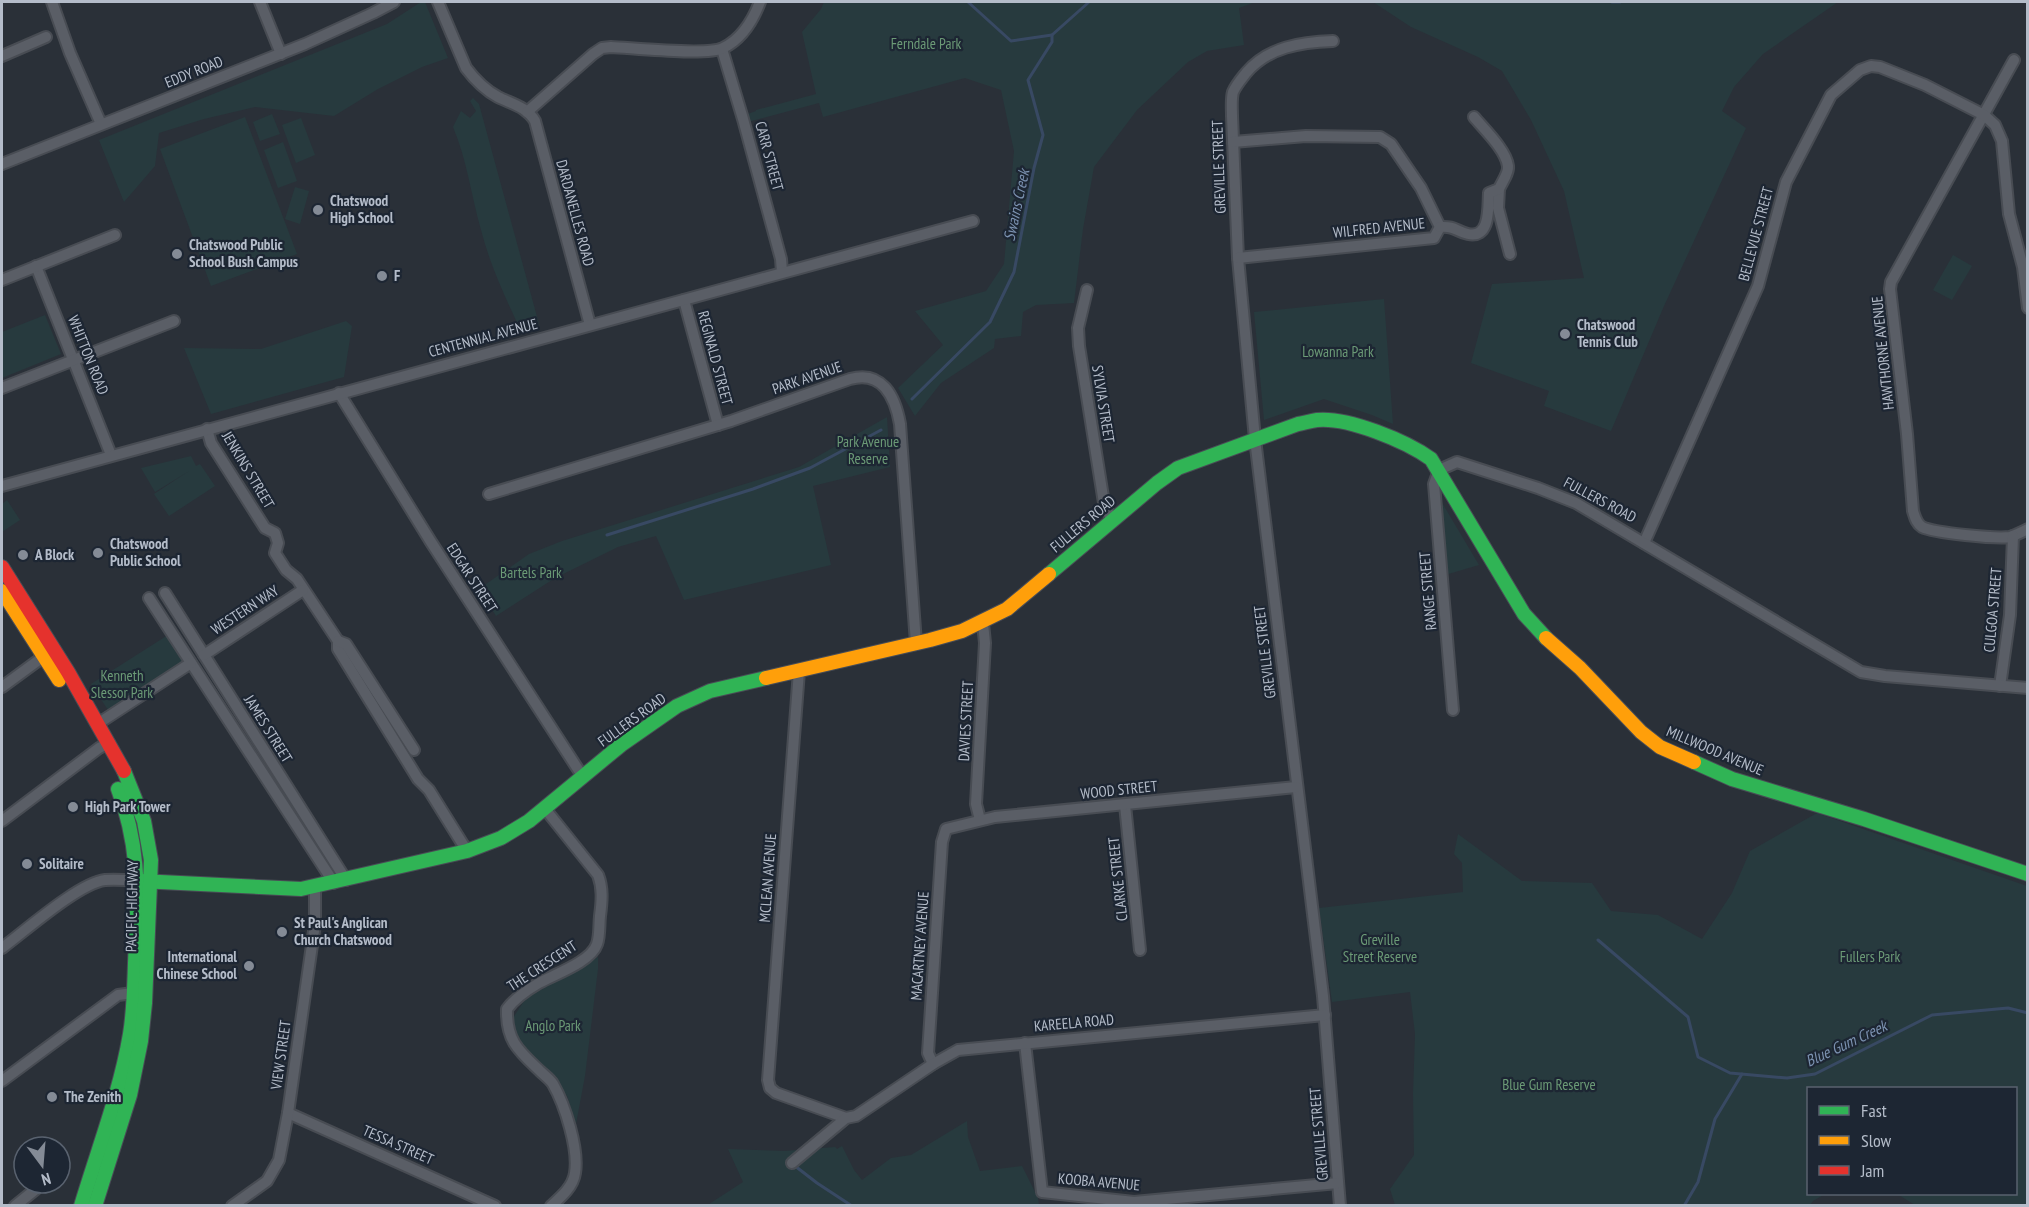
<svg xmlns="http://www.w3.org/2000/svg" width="2029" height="1207" viewBox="0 0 2029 1207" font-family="'PT Sans Narrow',sans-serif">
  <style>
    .green { fill: #273a3e }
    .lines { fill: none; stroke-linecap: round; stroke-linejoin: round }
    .stream { stroke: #384963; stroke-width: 3 }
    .street-casing { stroke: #484c53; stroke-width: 14 }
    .fast-casing { stroke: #484c55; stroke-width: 16 }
    .slow-casing { stroke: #484c55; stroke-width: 16 }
    .jam-casing { stroke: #484c55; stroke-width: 16 }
    .street { stroke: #5a5e66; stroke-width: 10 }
    .fast { stroke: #30b455; stroke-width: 14 }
    .slow { stroke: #ff9f0a; stroke-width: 14 }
    .jam { stroke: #e5322d; stroke-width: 14 }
    .poi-dot { fill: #848b96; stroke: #1d2633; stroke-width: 2 }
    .labels { text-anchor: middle; stroke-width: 4.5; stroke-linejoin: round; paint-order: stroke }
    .park-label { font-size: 15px; fill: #6b9a76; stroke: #1d2633 }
    .street-label { font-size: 15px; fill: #b4bcc9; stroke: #1d2633 }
    .poi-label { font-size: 15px; font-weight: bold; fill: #b4bcc9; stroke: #1d2633; text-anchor: start }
    .water-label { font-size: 16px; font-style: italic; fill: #7c92b1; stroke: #1d2633 }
  </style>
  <rect width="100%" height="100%" fill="#2a3038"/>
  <g class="green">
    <polygon points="421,2 425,2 448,58 422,67 378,89 334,116 255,107 204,119 159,133 155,166 124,202 99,140 387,24"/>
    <polygon points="824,2 1255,2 1239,8 1244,45 1207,51 1188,62 1137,110 1094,167 1083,229 1074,303 1036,305 1023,312 1021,336 995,339 994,348 941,383 915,416 898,388 943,345 915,311 986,291 1004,264 1014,151 1001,90 965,78 823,117 819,103 744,123 742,116 756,111 756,110 816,94 802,32 821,9"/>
    <polygon points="1373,2 1838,2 1763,54 1734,87 1722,111 1746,128 1664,306 1611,431 1544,406 1549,391 1471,363 1492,284 1584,278 1564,191 1531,120 1502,71 1478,57 1411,27"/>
    <path d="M473 98 479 104 539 324 520 329C505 297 490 265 481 230 471 195 467 160 453 127L461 111 470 118 476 111 470 101Z"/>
    <polygon points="272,114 280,134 260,141 253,122"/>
    <polygon points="245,117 297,254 211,286 160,149"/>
    <polygon points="301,118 315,155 296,163 282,125"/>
    <polygon points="283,142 297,181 278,188 264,150"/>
    <polygon points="295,187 309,191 300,224 285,219"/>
    <polygon points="1953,255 1972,266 1952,300 1933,290"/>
    <polygon points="1384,299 1393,424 1372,415 1324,399 1264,420 1254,312"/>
    <polygon points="45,315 61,354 2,378 2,332"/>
    <polygon points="346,321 352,326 344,377 211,414 184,348 261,349"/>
    <polygon points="887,417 890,467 813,486 831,565 684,600 656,536 618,547 555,578 496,616 479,589 529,554 562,541 799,467"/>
    <polygon points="191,456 196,466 200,464 215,486 169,516 154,494 189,471 155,492 141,468"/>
    <polygon points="1438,496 1479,565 1445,575"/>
    <polygon points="7,500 20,520 2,532 2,504"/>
    <polygon points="168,635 186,664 110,713 91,684"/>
    <polygon points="1817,813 2027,886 2027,1205 1915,1205 1897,1194 2016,1194 2016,1088 1808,1088 1808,1194 1825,1194 1813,1201 1810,1205 1395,1205 1390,1189 1414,1155 1413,1094 1415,1034 1410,992 1332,1002 1319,908 1463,892 1462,863 1454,854 1458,834 1522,881 1592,883 1611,911 1658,915 1702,939 1732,893 1750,851"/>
    <polygon points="598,957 598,969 585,1076 576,1124 567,1096 516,1038 511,1021 524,1001 532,995"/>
    <polygon points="967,1121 968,1137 980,1171 1022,1166 1038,1198 1039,1205 706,1206 743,1182 728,1149 785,1151 835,1147 837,1149 842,1146 854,1170 862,1180 891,1158 911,1155"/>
  </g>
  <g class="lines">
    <g class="stream">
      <polyline points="968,2 1011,41 1052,35"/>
      <polyline points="1612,2 1620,2"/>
      <polyline points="912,399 990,322 1014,272 1034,168 1043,135 1028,80 1052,42 1052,35 1089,2"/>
      <polyline points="607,535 753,489 810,468 881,430"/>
      <polyline points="1598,940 1688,1017 1698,1057 1730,1073 1787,1078 1815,1074 1932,1015 2008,1008 2028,1013"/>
      <polyline points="795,1166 817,1183 852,1206"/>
      <polyline points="1684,1206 1698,1182 1715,1119 1742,1074"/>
    </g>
    <defs>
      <g id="street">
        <polyline points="52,2 70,53 101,124"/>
        <polyline points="260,2 281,54"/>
        <path d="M438 2 466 68C475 80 485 90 498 97 512 104 527 107 535 121L590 325"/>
        <path d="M1333 41C1301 42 1268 47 1246 73 1242 78 1236 85 1233 92 1231 99 1232 109 1232 116L1238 258 1255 439 1323 996 1340 1206"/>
        <polyline points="722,49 743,119 781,259 782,272"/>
        <polyline points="2,56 46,37"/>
        <path d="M2014 60 1891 282 1890 289 1907 434 1913 511C1915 517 1916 523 1922 527 1934 533 1996 539 2010 537 2016 535 2022 532 2028 529"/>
        <path d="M527 112 593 54 602 48 611 47C633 48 707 56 723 48 742 39 753 20 760 2"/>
        <polyline points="1233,142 1306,136 1380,137 1391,144 1421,188 1440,227 1434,238 1238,258"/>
        <polyline points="2,164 305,44 373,13 394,2"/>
        <polyline points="1499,189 1498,208 1510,254"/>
        <path d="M1440 227C1456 226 1455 231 1468 234 1491 239 1488 206 1489 193L1499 189C1502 182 1509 173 1508 166 1506 150 1484 129 1474 117"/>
        <polyline points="36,266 111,455"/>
        <polyline points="2,280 115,235"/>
        <polyline points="1087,290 1078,328 1079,346 1104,503 1112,521"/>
        <polyline points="684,300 718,425"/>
        <polyline points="2,388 174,321"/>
        <polyline points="339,393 431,542 583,777"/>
        <polyline points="207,429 211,443 265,528 275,533 278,543 275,553 286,570 297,579 338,641 338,649 418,779 429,790 467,851"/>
        <polyline points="2,486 973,221"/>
        <path d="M489 494 731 421 850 379C882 370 895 396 900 424L916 643"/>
        <polyline points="1644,543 1758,286 1786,182 1831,95 1860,70 1871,66 1880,67 1925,85 1984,115 1995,125 2002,141 2009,214 2023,267 2028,308"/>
        <polyline points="165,593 346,880"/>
        <polyline points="149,598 334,883"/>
        <polyline points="338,641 346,644 414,750"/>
        <polyline points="204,655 303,590"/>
        <polyline points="799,671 768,1080 770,1088 776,1093 846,1118"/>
        <polyline points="2000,686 2010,615 2013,536"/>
        <polyline points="2,687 47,654"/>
        <polyline points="1453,710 1434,484 1439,470 1457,462 1538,488 1576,503 1861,672 1885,676 2028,688"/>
        <polyline points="99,723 191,663"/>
        <polyline points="1125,805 1140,950"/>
        <path d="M546 810 598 875C603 888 602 901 600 916 599 925 600 936 597 944 591 962 555 974 539 983 527 990 515 998 507 1009 506 1041 519 1051 540 1071 544 1075 550 1079 553 1084 565 1105 579 1149 575 1173 573 1187 561 1197 551 1206"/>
        <polyline points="980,820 976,804 985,643 983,623"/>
        <polyline points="2,821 99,748 109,743"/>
        <path d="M2 948C25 931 79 883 105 880 116 879 127 880 138 881"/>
        <polyline points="1025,1043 1042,1192 1134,1202 1338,1183"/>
        <polyline points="933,1064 928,1053 942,842 946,829 995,817 1296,787"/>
        <polyline points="2,1081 118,995 133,993"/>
        <polyline points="288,1113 495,1206"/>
        <polyline points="792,1163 846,1118 856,1116 933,1064 958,1050 1325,1015"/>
        <polyline points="15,1206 36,1189"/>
        <polyline points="232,1206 267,1181 279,1160 288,1113 315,924 315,887"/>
      </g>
      <g id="fast">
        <path d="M1049 574 1157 483 1178 468 1298 424C1304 423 1310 421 1317 420 1348 417 1406 441 1431 459L1524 614 1546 638"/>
        <polyline points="1694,762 1732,779 1864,819 2028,874"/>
        <polyline points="140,881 301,889 467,851 501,838 529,821 621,745 677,706 710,691 766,678"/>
        <path d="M81 1206C98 1149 120 1093 130 1034 135 1004 134 973 136 942 138 887 138 841 118 789"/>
        <polyline points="95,1206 130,1095 141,1041 145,1003 151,860 144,821 124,771"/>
      </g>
      <g id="slow">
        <polyline points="2,591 59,680"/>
        <polyline points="1546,638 1580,668 1641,732 1660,747 1694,762"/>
        <polyline points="766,678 930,640 962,631 1007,609 1049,574"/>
      </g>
      <polyline id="jam" points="2,567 68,672 124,771"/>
    </defs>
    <use href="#street" class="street-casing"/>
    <use href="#fast" class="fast-casing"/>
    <use href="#slow" class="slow-casing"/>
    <use href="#jam" class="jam-casing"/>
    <use href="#street" class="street"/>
    <use href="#fast" class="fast"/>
    <use href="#slow" class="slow"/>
    <use href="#jam" class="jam"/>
  </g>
  <g class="poi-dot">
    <circle cx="318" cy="210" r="6"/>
    <circle cx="177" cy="254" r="6"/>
    <circle cx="382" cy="276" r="6"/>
    <circle cx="1565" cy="334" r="6"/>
    <circle cx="98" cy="553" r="6"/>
    <circle cx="23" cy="555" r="6"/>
    <circle cx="73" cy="807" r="6"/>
    <circle cx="27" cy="864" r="6"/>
    <circle cx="282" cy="932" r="6"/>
    <circle cx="249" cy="966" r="6"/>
    <circle cx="52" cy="1097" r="6"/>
  </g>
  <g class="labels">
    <g class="park-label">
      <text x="926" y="49">Ferndale Park</text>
      <text x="1338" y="357">Lowanna Park</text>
      <text x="868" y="447">Park Avenue<tspan x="868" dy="17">Reserve</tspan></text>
      <text x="531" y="578">Bartels Park</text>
      <text x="122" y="681">Kenneth<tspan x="122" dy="17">Slessor Park</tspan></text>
      <text x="1380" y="945">Greville<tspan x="1380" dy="17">Street Reserve</tspan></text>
      <text x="1870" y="962">Fullers Park</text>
      <text x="553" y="1031">Anglo Park</text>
      <text x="1549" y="1090">Blue Gum Reserve</text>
    </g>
    <g class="street-label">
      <text transform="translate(194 72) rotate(-22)" y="5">EDDY ROAD</text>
      <text transform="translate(769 156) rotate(75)" y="5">CARR STREET</text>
      <text transform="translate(1219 167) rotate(-92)" y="5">GREVILLE STREET</text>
      <text transform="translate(575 213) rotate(75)" y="5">DARDANELLES ROAD</text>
      <text transform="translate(1379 228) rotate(-6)" y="5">WILFRED AVENUE</text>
      <text transform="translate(1756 234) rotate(-75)" y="5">BELLEVUE STREET</text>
      <text transform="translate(483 338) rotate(-15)" y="5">CENTENNIAL AVENUE</text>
      <text transform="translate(1883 353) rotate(-96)" y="5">HAWTHORNE AVENUE</text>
      <text transform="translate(88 355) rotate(68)" y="5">WHITTON ROAD</text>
      <text transform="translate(715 358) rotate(75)" y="5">REGINALD STREET</text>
      <text transform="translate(807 378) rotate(-19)" y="5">PARK AVENUE</text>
      <text transform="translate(1103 404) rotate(81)" y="5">SYLVIA STREET</text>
      <text transform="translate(248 470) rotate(59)" y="5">JENKINS STREET</text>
      <text transform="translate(1600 500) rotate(28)" y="5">FULLERS ROAD</text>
      <text transform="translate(1083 524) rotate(-40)" y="5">FULLERS ROAD</text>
      <text transform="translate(472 578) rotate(57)" y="5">EDGAR STREET</text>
      <text transform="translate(1428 591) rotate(-95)" y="5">RANGE STREET</text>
      <text transform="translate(245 610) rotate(-33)" y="5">WESTERN WAY</text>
      <text transform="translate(1993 610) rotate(-85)" y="5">CULGOA STREET</text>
      <text transform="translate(1265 652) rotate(-97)" y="5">GREVILLE STREET</text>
      <text transform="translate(632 720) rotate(-36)" y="5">FULLERS ROAD</text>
      <text transform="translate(966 721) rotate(-87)" y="5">DAVIES STREET</text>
      <text transform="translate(268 729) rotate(58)" y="5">JAMES STREET</text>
      <text transform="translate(1715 751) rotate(23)" y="5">MILLWOOD AVENUE</text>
      <text transform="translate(1119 790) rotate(-6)" y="5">WOOD STREET</text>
      <text transform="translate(768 878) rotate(-86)" y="5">MCLEAN AVENUE</text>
      <text transform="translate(1118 879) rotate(-96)" y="5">CLARKE STREET</text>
      <text transform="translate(132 906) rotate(-89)" y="5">PACIFIC HIGHWAY</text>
      <text transform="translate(920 946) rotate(-86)" y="5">MACARTNEY AVENUE</text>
      <text transform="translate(542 966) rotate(-33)" y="5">THE CRESCENT</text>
      <text transform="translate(1074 1023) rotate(-5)" y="5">KAREELA ROAD</text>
      <text transform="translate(281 1055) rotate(-82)" y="5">VIEW STREET</text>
      <text transform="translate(1319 1134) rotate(-95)" y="5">GREVILLE STREET</text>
      <text transform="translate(398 1145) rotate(24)" y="5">TESSA STREET</text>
      <text transform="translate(1099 1182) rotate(5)" y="5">KOOBA AVENUE</text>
    </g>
    <g class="poi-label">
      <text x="330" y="206">Chatswood<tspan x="330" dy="17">High School</tspan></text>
      <text x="189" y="250">Chatswood Public<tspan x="189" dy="17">School Bush Campus</tspan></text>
      <text x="394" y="281">F</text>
      <text x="1577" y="330">Chatswood<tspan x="1577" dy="17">Tennis Club</tspan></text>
      <text x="110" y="549">Chatswood<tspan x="110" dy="17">Public School</tspan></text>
      <text x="35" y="560">A Block</text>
      <text x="85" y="812">High Park Tower</text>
      <text x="39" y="869">Solitaire</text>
      <text x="294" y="928">St Paul's Anglican<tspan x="294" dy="17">Church Chatswood</tspan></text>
      <text x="237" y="962" text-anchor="end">International<tspan x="237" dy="17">Chinese School</tspan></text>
      <text x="64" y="1102">The Zenith</text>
    </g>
    <g class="water-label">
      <text transform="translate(1016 205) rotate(-78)" y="6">Swains Creek</text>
      <text transform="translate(1846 1043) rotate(-25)" y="6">Blue Gum Creek</text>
    </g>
  </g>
  <rect width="2029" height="1207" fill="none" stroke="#b4bcc9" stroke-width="6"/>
  <rect x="1807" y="1087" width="210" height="108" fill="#1d2633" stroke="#59626f" stroke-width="1.5"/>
  <rect x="1819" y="1106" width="30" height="9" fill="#30b455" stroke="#59626f" stroke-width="1.5"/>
  <text x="1861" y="1117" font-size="18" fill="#b4bcc9">Fast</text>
  <rect x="1819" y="1136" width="30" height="9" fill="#ff9f0a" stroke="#59626f" stroke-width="1.5"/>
  <text x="1861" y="1147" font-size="18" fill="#b4bcc9">Slow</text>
  <rect x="1819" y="1166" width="30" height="9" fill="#e5322d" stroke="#59626f" stroke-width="1.5"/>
  <text x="1861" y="1177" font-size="18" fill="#b4bcc9">Jam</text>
  <g transform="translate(42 1165) rotate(164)"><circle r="28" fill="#1d2633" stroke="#59626f" stroke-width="1.5"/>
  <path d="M0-4.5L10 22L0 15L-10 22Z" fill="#848b96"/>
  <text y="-9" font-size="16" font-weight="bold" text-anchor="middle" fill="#b4bcc9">N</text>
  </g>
</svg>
